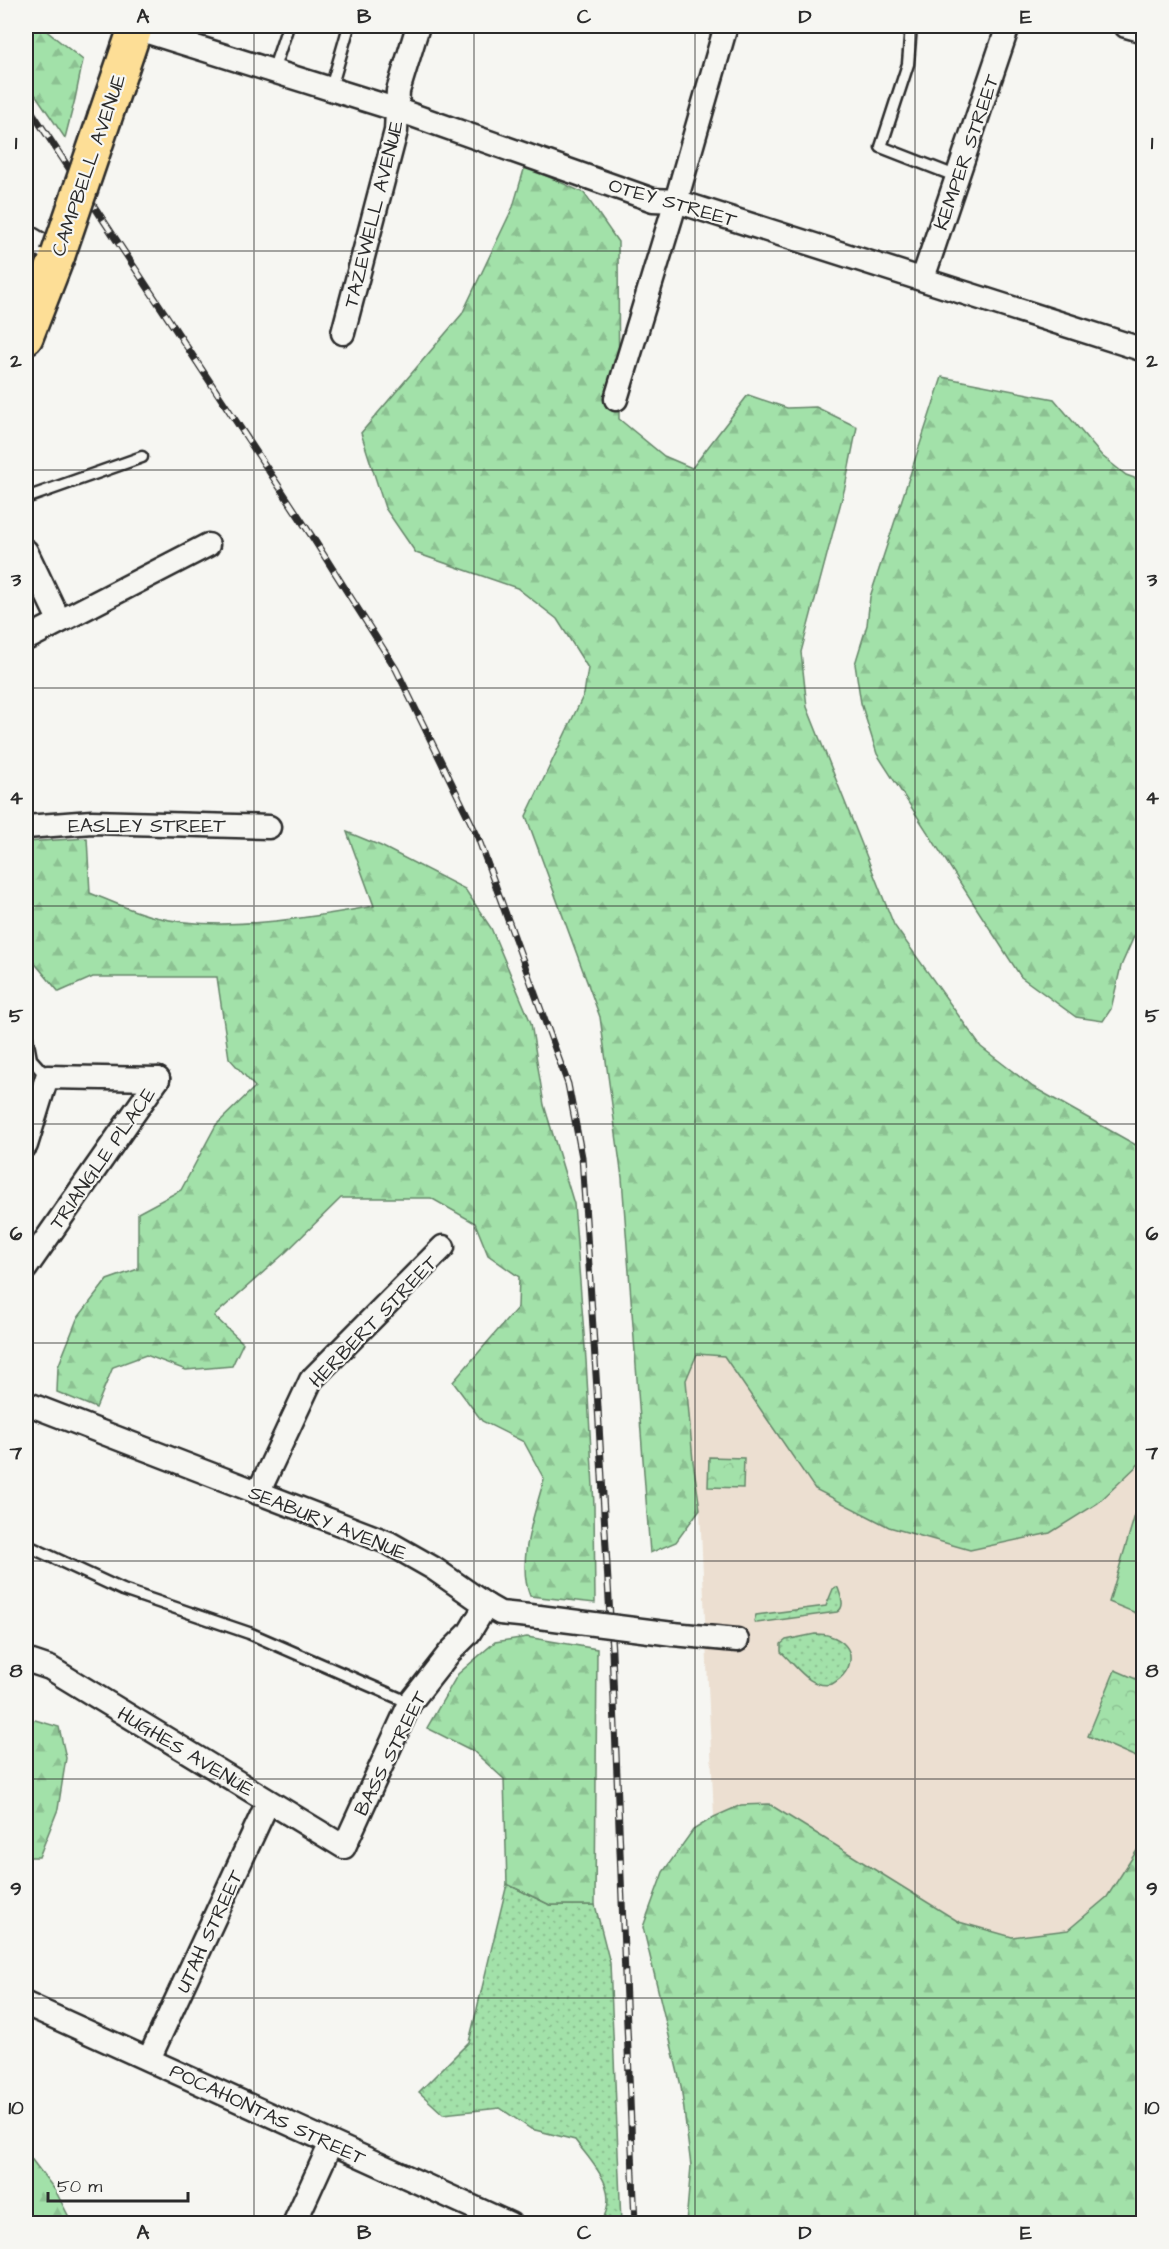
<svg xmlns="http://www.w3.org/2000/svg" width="1169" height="2249" viewBox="0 0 1169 2249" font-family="'Architects Daughter',sans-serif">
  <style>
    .built { fill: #ecdfd1 }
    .grass { fill: url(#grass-dots); stroke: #66866a; stroke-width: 1.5 }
    .forest { fill: url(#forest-firs); stroke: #66866a; stroke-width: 1.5 }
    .park { fill: url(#park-crowns); stroke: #66866a; stroke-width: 1.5 }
    .pitch { fill: #a2e1a9; stroke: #66866a; stroke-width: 1.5 }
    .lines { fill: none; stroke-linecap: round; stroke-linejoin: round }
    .lane-casing { stroke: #2b2b2b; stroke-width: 15 }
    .street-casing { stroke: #2b2b2b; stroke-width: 27 }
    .primary-casing { stroke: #2b2b2b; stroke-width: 38 }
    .lane { stroke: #f6f6f2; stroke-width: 10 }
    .street { stroke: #f6f6f2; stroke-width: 22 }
    .primary { stroke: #fdde96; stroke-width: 33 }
    .rail-casing { stroke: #2b2b2b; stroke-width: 7 }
    .rail { stroke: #f6f6f2; stroke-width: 4.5; stroke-dasharray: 14; stroke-linecap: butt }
    .street-bridge-casing { stroke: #2b2b2b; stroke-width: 27; stroke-linecap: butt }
    .primary-bridge-casing { stroke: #2b2b2b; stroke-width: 38; stroke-linecap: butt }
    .street-bridge { stroke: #f6f6f2; stroke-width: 22 }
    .primary-bridge { stroke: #fdde96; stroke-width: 33 }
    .grid { fill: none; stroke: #2b2b2b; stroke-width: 1.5; stroke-opacity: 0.55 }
    .labels { text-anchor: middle; stroke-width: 4.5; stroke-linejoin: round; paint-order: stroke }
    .street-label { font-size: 20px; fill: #2b2b2b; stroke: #f6f6f2 }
    .neatline { fill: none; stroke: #2b2b2b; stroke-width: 2 }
    .grid-label { font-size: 20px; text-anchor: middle; font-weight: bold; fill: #2b2b2b }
  </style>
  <defs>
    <pattern id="grass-dots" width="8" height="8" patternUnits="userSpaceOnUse" patternTransform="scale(1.5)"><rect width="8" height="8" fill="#a2e1a9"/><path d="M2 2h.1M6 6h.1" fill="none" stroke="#8cc192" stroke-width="1.8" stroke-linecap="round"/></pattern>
    <pattern id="forest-firs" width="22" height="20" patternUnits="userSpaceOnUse" patternTransform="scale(1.5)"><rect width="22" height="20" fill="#a2e1a9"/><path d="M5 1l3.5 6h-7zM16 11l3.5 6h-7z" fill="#8cc192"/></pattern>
    <pattern id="park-crowns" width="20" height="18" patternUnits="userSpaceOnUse" patternTransform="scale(1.5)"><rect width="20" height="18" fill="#a2e1a9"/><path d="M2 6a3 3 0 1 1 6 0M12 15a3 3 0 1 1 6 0" fill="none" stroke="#8cc192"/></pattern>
  </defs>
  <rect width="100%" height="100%" fill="#f6f6f2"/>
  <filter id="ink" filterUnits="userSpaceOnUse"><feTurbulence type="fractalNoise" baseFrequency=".0167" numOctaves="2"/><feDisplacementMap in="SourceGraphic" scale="12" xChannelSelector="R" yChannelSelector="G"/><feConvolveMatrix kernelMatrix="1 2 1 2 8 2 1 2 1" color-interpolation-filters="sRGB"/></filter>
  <g filter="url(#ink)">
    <polygon class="built" points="696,1354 724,1355 815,1489 1098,1503 1143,1460 1143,1841 1107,1897 1067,1930 1012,1937 959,1922 769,1804 741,1805 714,1817 700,1509 693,1461 686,1380"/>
    <g class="grass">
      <path d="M836 1587 838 1588C841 1597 846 1607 837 1612L757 1623 754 1621 756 1615 826 1606 833 1589Z"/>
      <path d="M815 1634C820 1634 826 1634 830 1636 858 1645 855 1671 832 1684 809 1689 797 1666 781 1652V1644L786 1640Z"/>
      <path d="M507 1884 550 1905H595L610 1963 621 2223H601C621 2189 594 2166 575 2140L531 2129 500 2108 443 2114 419 2092 469 2042Z"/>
    </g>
    <g class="forest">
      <polygon points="26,26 43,26 44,29 83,60 75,99 65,138 26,81"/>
      <polygon points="525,166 584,193 618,242 619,419 664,456 692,468 748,395 787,408 816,407 857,427 845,487 801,652 807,707 894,925 981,1047 1033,1087 1143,1149 1143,1460 1098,1503 1050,1533 970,1550 889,1527 815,1489 724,1356 697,1354 686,1380 693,1461 700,1509 676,1542 650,1553 622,1178 600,1017 526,816 584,694 588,668 557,619 517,588 416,553 385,508 361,433 462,314 513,207"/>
      <polygon points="942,377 1054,399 1102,456 1126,475 1143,481 1143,916 1121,966 1111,1009 1103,1021 1076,1017 1021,977 877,754 861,703 855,664 867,625 870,597"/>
      <path d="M347 832 381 846 465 889 491 928 531 1023 544 1105 574 1204 586 1360 594 1505 595 1603 530 1596C516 1561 535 1514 544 1479L524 1442 482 1421 453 1382 518 1307 519 1277 488 1255 475 1223 431 1198H341L286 1252 214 1316 243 1343 232 1366 186 1370 146 1355 113 1367 96 1408 57 1392 58 1367 77 1319 107 1280 138 1269V1213L181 1190 216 1125 255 1087 229 1058 217 977H93L59 992 26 953V842L87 838 90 893C111 901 133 912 155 917 219 933 310 918 374 906Z"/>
      <polygon points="527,1637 597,1649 595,1905 550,1905 507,1884 504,1779 473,1751 427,1728 458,1674 495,1642"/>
      <polygon points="35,1720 59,1727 66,1758 58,1809 39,1857 26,1857 26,1723"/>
      <polygon points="769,1804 959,1922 1012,1937 1068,1930 1107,1897 1143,1841 1143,2223 686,2223 691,2166 681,2086 643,1927 663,1872 693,1830 714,1817 741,1805"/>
      <polygon points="26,2152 55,2190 72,2223 26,2223"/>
    </g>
    <g class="park">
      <polygon points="709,1457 744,1458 743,1488 708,1487"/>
      <polygon points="1115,1670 1143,1682 1143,1760 1088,1736"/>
    </g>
    <polygon class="pitch" points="1135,1515 1143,1518 1143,1616 1109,1602"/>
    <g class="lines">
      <defs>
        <g id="lane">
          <polyline points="911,26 908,64 881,147 958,177"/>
          <polyline points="273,71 288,26"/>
          <polyline points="331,88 349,26"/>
          <polyline points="26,498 142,457"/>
          <polyline points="26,1033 31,1059 47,1077"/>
          <polyline points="26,1545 123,1590 249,1633 410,1703"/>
        </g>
        <g id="street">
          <polyline points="1126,26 1144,31"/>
          <polyline points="135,28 398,110 653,200 676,201 1144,350"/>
          <polyline points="26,236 58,255"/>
          <polyline points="923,278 1008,26"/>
          <polyline points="343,333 396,131 398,91 418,26"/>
          <polyline points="616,399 676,201 726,26"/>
          <polyline points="26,551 59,620"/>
          <polyline points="26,639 208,545"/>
          <polyline points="26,827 92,822 269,827"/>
          <polyline points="26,1145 47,1077 158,1079"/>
          <polyline points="26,1268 158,1079"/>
          <polyline points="26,1403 389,1543 433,1568 486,1605 500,1613 539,1617"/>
          <polyline points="258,1493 311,1380 443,1247"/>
          <polyline points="673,1634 737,1640"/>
          <polyline points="26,1660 50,1668 344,1847 410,1703 450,1652 469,1633 486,1605"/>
          <polyline points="26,2004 510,2224"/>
          <polyline points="149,2059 268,1802"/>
          <polyline points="294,2224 331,2143"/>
        </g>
        <g id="primary">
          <polyline points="105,117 136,26"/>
          <polyline points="26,337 58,255"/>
        </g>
      </defs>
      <use href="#lane" class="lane-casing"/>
      <use href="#street" class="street-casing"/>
      <use href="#primary" class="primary-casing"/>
      <use href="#lane" class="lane"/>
      <use href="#street" class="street"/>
      <use href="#primary" class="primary"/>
      <defs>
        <polyline id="rail" points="26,103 313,538 396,669 477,835 568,1084 582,1157 597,1390 612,1652 635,2224"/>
      </defs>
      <use href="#rail" class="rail-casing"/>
      <use href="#rail" class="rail"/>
      <defs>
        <polyline id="street-bridge" points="539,1617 673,1634"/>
        <polyline id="primary-bridge" points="58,255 105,117"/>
      </defs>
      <use href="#street-bridge" class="street-bridge-casing"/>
      <use href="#primary-bridge" class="primary-bridge-casing"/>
      <use href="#street-bridge" class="street-bridge"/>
      <use href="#primary-bridge" class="primary-bridge"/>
    </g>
  </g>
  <path class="grid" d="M254 26V2224M474 26V2224M695 26V2224M915 26V2224M26 251H1144M26 470H1144M26 688H1144M26 906H1144M26 1124H1144M26 1343H1144M26 1561H1144M26 1779H1144M26 1998H1144"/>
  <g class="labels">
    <g class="street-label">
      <text transform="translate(966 152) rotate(-71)" y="7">KEMPER STREET</text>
      <text transform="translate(88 165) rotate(-71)" y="7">CAMPBELL AVENUE</text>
      <text transform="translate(673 202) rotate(16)" y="7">OTEY STREET</text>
      <text transform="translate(373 214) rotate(-76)" y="7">TAZEWELL AVENUE</text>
      <text x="147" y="832">EASLEY STREET</text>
      <text transform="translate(102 1158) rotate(-55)" y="7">TRIANGLE PLACE</text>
      <text transform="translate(373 1321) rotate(-46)" y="7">HERBERT STREET</text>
      <text transform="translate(328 1522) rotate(22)" y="7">SEABURY AVENUE</text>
      <text transform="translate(186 1751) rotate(31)" y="7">HUGHES AVENUE</text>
      <text transform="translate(390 1753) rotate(-63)" y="7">BASS STREET</text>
      <text transform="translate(209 1931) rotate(-65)" y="7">UTAH STREET</text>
      <text transform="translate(268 2114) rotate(25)" y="7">POCAHONTAS STREET</text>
    </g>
  </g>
  <rect width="1169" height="2249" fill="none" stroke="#f6f6f2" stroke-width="66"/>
  <path d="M48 2192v9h140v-9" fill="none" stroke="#2b2b2b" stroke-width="3"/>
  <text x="57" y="2192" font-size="18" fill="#2b2b2b" stroke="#f6f6f2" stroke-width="4.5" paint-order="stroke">50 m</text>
  <rect x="33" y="33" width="1103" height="2183" class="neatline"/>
  <g class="grid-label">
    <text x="143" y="23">A</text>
    <text x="364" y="23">B</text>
    <text x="584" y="23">C</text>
    <text x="805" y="23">D</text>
    <text x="1026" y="23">E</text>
    <text x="16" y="149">1</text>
    <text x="1152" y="149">1</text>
    <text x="16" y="367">2</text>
    <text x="1152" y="367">2</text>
    <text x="16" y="586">3</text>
    <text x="1152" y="586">3</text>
    <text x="16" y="804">4</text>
    <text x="1152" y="804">4</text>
    <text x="16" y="1022">5</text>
    <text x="1152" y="1022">5</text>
    <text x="16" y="1240">6</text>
    <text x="1152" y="1240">6</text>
    <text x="16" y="1459">7</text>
    <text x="1152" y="1459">7</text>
    <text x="16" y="1677">8</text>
    <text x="1152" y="1677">8</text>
    <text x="16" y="1895">9</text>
    <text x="1152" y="1895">9</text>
    <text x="16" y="2114">10</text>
    <text x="1152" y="2114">10</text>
    <text x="143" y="2239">A</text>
    <text x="364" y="2239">B</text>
    <text x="584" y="2239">C</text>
    <text x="805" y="2239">D</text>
    <text x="1026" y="2239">E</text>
  </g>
</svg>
